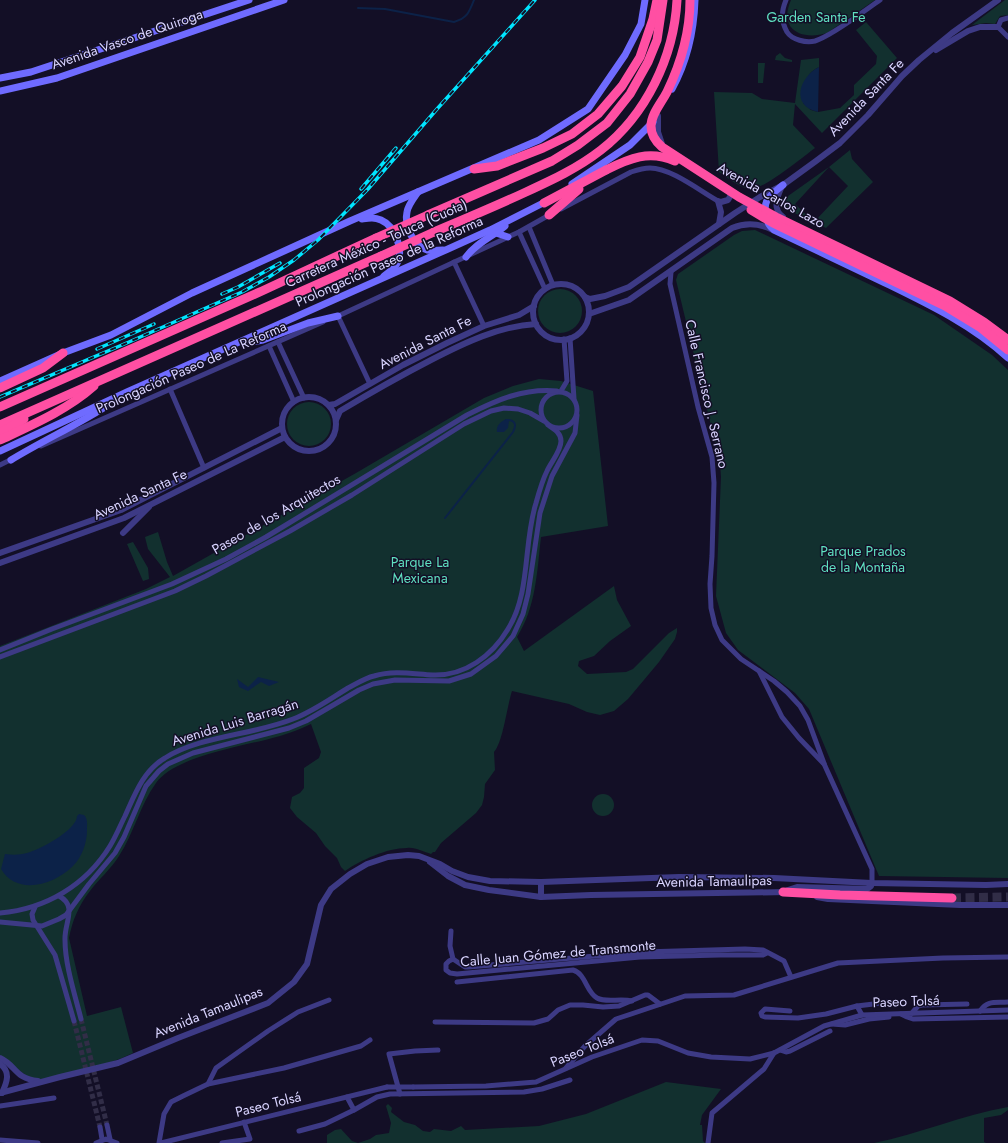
<svg xmlns="http://www.w3.org/2000/svg" width="1008" height="1143" viewBox="0 0 1008 1143" font-family="Jost,sans-serif">
  <style>
    .green { fill: #12302f; fill-rule: evenodd }
    .water { fill: #0c2248 }
    .lines { fill: none; stroke-linecap: round; stroke-linejoin: round }
    .stream { stroke: #0c2248; stroke-width: 2 }
    .minor-tunnel { stroke: #312d47; stroke-width: 5; stroke-dasharray: 5 2.5; stroke-linecap: butt }
    .motorway-tunnel { stroke: #312d47; stroke-width: 9; stroke-dasharray: 9 4.5; stroke-linecap: butt }
    .minor { stroke: #3d3a85; stroke-width: 5 }
    .tertiary { stroke: #3d3a85; stroke-width: 6 }
    .secondary { stroke: #6f6bff; stroke-width: 7 }
    .motorway { stroke: #ff4fa3; stroke-width: 9 }
    .rail-casing { stroke: #00e5ff; stroke-width: 3.5 }
    .rail { stroke: #130f26; stroke-width: 2; stroke-dasharray: 6; stroke-linecap: butt }
    .minor-bridge { stroke: #3d3a85; stroke-width: 5 }
    .motorway-bridge { stroke: #ff4fa3; stroke-width: 9 }
    .labels { text-anchor: middle; stroke-width: 3; stroke-linejoin: round; paint-order: stroke }
    .park-label { font-size: 14px; fill: #5fe0c0; stroke: #130f26 }
    .street-label { font-size: 14px; fill: #d9d4ff; stroke: #130f26 }
  </style>
  <rect width="100%" height="100%" fill="#130f26"/>
  <g class="green">
    <path d="M791 0H875L827 33C801 41 778 29 791 0Z"/>
    <polygon points="1005,0 1008,0 1008,15 1000,16 995,24 986,23 972,25"/>
    <path d="M866 22 897 58 822 133 795 104 793 125 815 148C803 157 765 188 752 189 741 189 728 178 719 172L714 92 752 93 762 99 795 103 801 60 819 58V67C803 75 805 86 803 103L811 110 818 112 840 108 854 95V85L876 64 877 56 856 30Z"/>
    <polygon points="780,53 785,58 792,60 792,62 775,60 776,56"/>
    <polygon points="758,63 765,63 763,83 758,83"/>
    <path d="M850 150 852 159 873 182 828 226 826 228 784 208V203L788 196 829 167ZM829 167 848 186 814 222 795 204Z"/>
    <polygon points="755,230 934,315 992,355 1008,370 1008,878 879,876 809,709 795,693 738,650 726,633 716,596 721,477 720,463 676,280 678,274 734,235 742,231"/>
    <circle cx="560" cy="311" r="22"/>
    <path d="M539 379 561 381 593 391 608 526 541 537C537 572 536 607 517 637L524 651 614 586 617 600 631 626 610 641 594 656 579 661 578 666 587 674 626 672 633 669 669 633 677 628V632L675 639 659 662 628 699 614 711 600 715 587 712 569 704 512 691C507 706 503 742 494 752L495 770 485 784 484 797 482 805 476 813 441 843 435 852H433L431 854C424 852 415 847 407 848 387 848 361 860 345 871L341 867 337 858 325 846 316 833 297 817 290 808 292 797 300 793 304 788V768L319 758 321 752 311 724C301 729 290 733 280 736 247 746 176 755 156 783 140 805 134 833 119 856 111 869 99 879 90 891 79 905 72 921 69 938L87 1016 121 1007 133 1053C104 1067 70 1073 39 1080L31 1079 0 1056V646L146 589 170 577 148 549 145 537 158 532 167 562 173 576 356 473 484 398 513 386Z"/>
    <circle cx="309" cy="424" r="22"/>
    <polygon points="133,542 148,568 149,579 143,581 127,544"/>
    <circle cx="603" cy="805" r="11"/>
    <polygon points="666,1082 721,1089 702,1115 700,1125 702,1125 703,1141 705,1143 327,1143 327,1135 335,1130 341,1129 352,1141 358,1143 370,1139 376,1135 389,1133 391,1123 386,1106 388,1104 392,1108 391,1112 404,1122 415,1125 423,1131 430,1132 434,1129 451,1131 461,1126 465,1130 539,1126 586,1114"/>
    <path d="M1008 1107V1110L1001 1115 984 1118V1142L986 1143H874C919 1134 962 1115 1008 1107Z"/>
  </g>
  <g class="water">
    <path d="M819 67 818 112C790 106 799 77 819 67Z"/>
    <path d="M506 419V421H509L508 428 504 432H497C496 426 500 422 506 419Z"/>
    <polygon points="258,677 279,682 269,686 261,682 248,691 239,687 237,679 248,687"/>
    <path d="M79 814 84 815C88 819 87 824 87 830 87 843 82 857 73 866 54 885 17 896 1 869L5 854C13 855 19 855 27 853 39 850 77 830 77 816Z"/>
  </g>
  <g class="lines">
    <g class="stream">
      <path d="M358 8 385 9 454 22C467 18 469 13 474 0"/>
      <path d="M445 518 513 432C517 425 515 419 506 420"/>
    </g>
    <g class="minor-tunnel">
      <polyline points="81,1019 107,1125"/>
      <polyline points="74,1021 100,1127"/>
    </g>
    <polyline class="motorway-tunnel" points="952,898 1008,897"/>
    <g class="minor">
      <path d="M786 0C781 12 781 21 787 32 792 40 806 43 815 41 832 36 864 11 880 0"/>
      <polyline points="1008,18 1001,20 998,27 1008,37"/>
      <path d="M561 209 631 172C637 170 643 168 650 168 671 168 700 191 718 201"/>
      <polyline points="529,227 553,285"/>
      <polyline points="519,232 545,289"/>
      <polyline points="454,262 484,326"/>
      <polyline points="671,272 670,284 698,407 712,457 714,483 712,556 710,584 711,608 715,625 722,640 741,659 774,681 787,692 800,706 808,720 825,766 872,869 872,883"/>
      <polyline points="338,316 370,384"/>
      <polyline points="336,317 519,232 551,214"/>
      <polyline points="570,338 574,399"/>
      <polyline points="278,342 304,398"/>
      <polyline points="269,346 294,402"/>
      <polyline points="170,389 204,468"/>
      <polyline points="561,391 567,381 564,339"/>
      <circle cx="559" cy="410" r="18"/>
      <polyline points="41,446 323,322"/>
      <polyline points="0,465 14,458"/>
      <path d="M0 650 52 629 172 584 226 559 266 537 467 415C497 400 523 388 557 391"/>
      <polyline points="0,657 175,591 206,576 290,531 352,495 464,424 491,411 504,408 518,409 530,413 544,421"/>
      <polyline points="759,671 782,717 799,738 824,764"/>
      <path d="M59 896C78 906 64 923 65 940 65 965 75 995 81 1019"/>
      <polyline points="35,907 32,914 33,920 55,955 74,1021"/>
      <path d="M0 913C46 909 86 885 110 846 116 836 120 826 125 816 135 794 143 771 165 758 200 736 253 735 293 719 312 712 330 699 348 688 356 684 365 678 374 676 394 670 413 674 433 675 465 676 492 656 508 629 531 592 523 544 536 503 539 492 542 481 547 471 551 462 561 451 561 441 561 433 554 429 548 425"/>
      <polyline points="0,922 42,926 59,919 66,915 89,884 115,853 124,837 146,786 159,771 168,764 193,753 289,728 306,721 359,690 373,684 395,680 449,681 471,674 496,656 513,636 523,614 528,594 540,513 552,476 575,433 577,415"/>
      <polyline points="451,931 450,946 453,959"/>
      <polyline points="767,953 763,955 720,955 640,957 457,974 450,973 446,970 446,964 449,961 453,959 465,967 468,967 642,952 745,949 763,950 784,961 791,977"/>
      <path d="M457 982 573 970C586 974 586 992 597 998 606 1003 620 998 632 1001"/>
      <polyline points="857,1006 890,1002"/>
      <polyline points="790,1011 765,1009 761,1013 762,1016 765,1017 798,1018 826,1014 857,1006 862,1015"/>
      <path d="M980 1011C988 1000 995 1003 1008 1002"/>
      <polyline points="912,1013 918,1006 922,1005 967,1004"/>
      <polyline points="901,1014 907,1017 913,1019 1008,1017"/>
      <polyline points="435,1022 534,1023 548,1019 558,1010 570,1005 583,1005 603,1007 619,1006 645,995 648,995 660,1004"/>
      <polyline points="832,1024 845,1025 869,1019 889,1017"/>
      <polyline points="780,1050 786,1052 790,1051 830,1031"/>
      <polyline points="566,1068 585,1046 616,1019 685,996 734,995 838,963 943,958 1008,957"/>
      <polyline points="208,1084 216,1068 268,1031 298,1012 329,1000"/>
      <polyline points="413,1087 486,1086 536,1082 592,1057 642,1040 658,1041 688,1053 711,1057 750,1059 774,1053 824,1026 862,1015 1008,1010"/>
      <polyline points="400,1094 389,1054 415,1051 438,1050"/>
      <polyline points="0,1106 54,1098"/>
      <polyline points="354,1110 377,1097 390,1094 524,1092 542,1089 570,1080"/>
      <polyline points="107,1125 110,1139"/>
      <polyline points="100,1127 102,1139"/>
      <polyline points="299,1131 325,1124 354,1110 347,1097"/>
      <polyline points="0,1140 38,1143"/>
      <polyline points="96,1143 106,1139 117,1143"/>
      <polyline points="159,1143 164,1114 171,1102 183,1096 208,1084 284,1068 361,1046 370,1040"/>
      <polyline points="161,1143 387,1087"/>
      <polyline points="222,1143 250,1139 244,1122"/>
      <polyline points="708,1143 712,1113 764,1069 774,1053"/>
    </g>
    <g class="tertiary">
      <polyline points="936,50 968,31 980,27 998,27"/>
      <polyline points="658,116 658,132 662,144"/>
      <path d="M782 186C777 197 772 209 783 217"/>
      <polyline points="719,224 721,212 718,201 721,202 728,200 731,195 729,190"/>
      <circle cx="561" cy="312" r="28"/>
      <polyline points="585,297 590,299 605,296 629,287 735,213 760,197 783,185 816,161 840,143 868,115 902,76 919,60 952,33 998,0"/>
      <path d="M589 314 629 300 732 228C746 222 759 223 773 230"/>
      <circle cx="309" cy="424" r="27"/>
      <polyline points="329,405 335,404 403,365 447,343 484,326 519,315 534,306"/>
      <path d="M336 420 340 411C370 393 400 376 431 360 464 343 499 326 536 324"/>
      <polyline points="123,533 149,507"/>
      <polyline points="0,553 121,510 282,428"/>
      <polyline points="0,563 124,518 285,437"/>
      <polyline points="430,862 448,876 465,885 489,890 541,897 591,895 787,892"/>
      <polyline points="788,890 797,887 867,889 871,886 872,883"/>
      <polyline points="541,897 541,882"/>
      <polyline points="817,897 828,899 960,905 1008,905"/>
      <path d="M0 1058C17 1066 14 1078 38 1081"/>
      <path d="M0 1064C11 1072 7 1082 2 1093"/>
      <polyline points="0,1093 60,1077 118,1063 178,1038 268,1003 294,982 307,964 321,905 331,889 350,874 367,864 388,857 408,855 419,856 440,864 452,871 468,877 490,881 541,882 679,877 774,878 872,883 986,885 1008,884"/>
    </g>
    <g class="secondary">
      <polyline points="0,78 31,72 249,0"/>
      <path d="M672 89C687 62 694 31 695 0"/>
      <polyline points="0,91 57,78 284,0"/>
      <polyline points="572,184 630,145 653,122"/>
      <path d="M783 185C771 195 762 199 766 217 768 223 769 226 774 230 810 247 845 264 881 281 926 303 971 324 1008 358"/>
      <path d="M418 192C414 198 408 205 407 212 404 225 413 246 427 250 432 251 438 250 443 250"/>
      <path d="M362 219C369 218 374 217 381 220 395 226 405 251 396 265 393 269 388 273 384 276"/>
      <polyline points="493,232 508,237"/>
      <path d="M466 257C476 243 492 237 505 226"/>
      <polyline points="246,343 263,340 308,323 338,316"/>
      <polyline points="0,381 63,353 111,335 192,293 350,221 539,140 588,109 625,55 641,24 645,0"/>
      <polyline points="0,451 127,392 448,249 490,230 547,201"/>
      <path d="M11 460C42 441 75 426 105 407"/>
    </g>
    <g class="motorway">
      <polyline points="474,169 497,166 543,148 572,134 598,114 622,86 640,57 653,19 657,0"/>
      <polyline points="544,203 606,170"/>
      <polyline points="428,215 552,161 578,145 607,123 630,94 648,62 657,40 663,0"/>
      <polyline points="549,215 579,189"/>
      <path d="M434 232C465 219 496 206 526 192 552 180 578 168 601 150 646 115 674 57 677 0"/>
      <polyline points="0,388 43,368 63,353"/>
      <polyline points="0,407 262,291 376,238"/>
      <polyline points="0,425 381,256"/>
      <polyline points="0,433 24,419"/>
      <path d="M0 440C32 425 67 410 94 386"/>
      <polyline points="783,892 840,895 952,898"/>
    </g>
    <defs>
      <g id="rail">
        <polyline points="361,189 396,148"/>
        <polyline points="222,294 238,287 280,263"/>
        <polyline points="97,349 154,324"/>
        <polyline points="0,397 129,342 242,292 269,277 294,260 318,240 368,189 437,109 535,0"/>
      </g>
    </defs>
    <use href="#rail" class="rail-casing"/>
    <use href="#rail" class="rail"/>
    <polyline class="minor-bridge" points="387,1087 413,1087"/>
    <g class="motorway-bridge">
      <path d="M690 0C690 33 681 63 667 92 662 102 651 114 651 126 651 135 655 141 662 147L739 197 776 217 950 301 984 322 1008 340"/>
      <path d="M606 170C630 158 649 150 675 161"/>
      <polyline points="751,210 773,223 945,306 981,328 1008,350"/>
      <polyline points="376,238 428,215"/>
      <polyline points="381,256 434,232"/>
    </g>
  </g>
  <g class="labels">
    <g class="park-label">
      <text x="816" y="22">Garden Santa Fe</text>
      <text x="863" y="556">Parque Prados<tspan x="863" dy="16">de la Montaña</tspan></text>
      <text x="420" y="567">Parque La<tspan x="420" dy="16">Mexicana</tspan></text>
    </g>
    <g class="street-label">
      <text transform="translate(127 39) rotate(-19)" y="5">Avenida Vasco de Quiroga</text>
      <text transform="translate(866 97) rotate(-46)" y="5">Avenida Santa Fe</text>
      <text transform="translate(771 195) rotate(29)" y="5">Avenida Carlos Lazo</text>
      <text transform="translate(376 243) rotate(-24)" y="5">Carretera México - Toluca (Cuota)</text>
      <text transform="translate(389 261) rotate(-24)" y="5">Prolongación Paseo de la Reforma</text>
      <text transform="translate(425 342) rotate(-27)" y="5">Avenida Santa Fe</text>
      <text transform="translate(191 367) rotate(-24)" y="5">Prolongación Paseo de La Reforma</text>
      <text transform="translate(707 394) rotate(77)" y="5">Calle Francisco J. Serrano</text>
      <text transform="translate(140 494) rotate(-25)" y="5">Avenida Santa Fe</text>
      <text transform="translate(276 514) rotate(-30)" y="5">Paseo de los Arquitectos</text>
      <text transform="translate(235 722) rotate(-17)" y="5">Avenida Luis Barragán</text>
      <text transform="translate(714 881) rotate(-1)" y="5">Avenida Tamaulipas</text>
      <text transform="translate(558 953) rotate(-5)" y="5">Calle Juan Gómez de Transmonte</text>
      <text transform="translate(906 1001) rotate(-2)" y="5">Paseo Tolsá</text>
      <text transform="translate(208 1012) rotate(-22)" y="5">Avenida Tamaulipas</text>
      <text transform="translate(582 1050) rotate(-22)" y="5">Paseo Tolsá</text>
      <text transform="translate(268 1104) rotate(-14)" y="5">Paseo Tolsá</text>
    </g>
  </g>
</svg>
